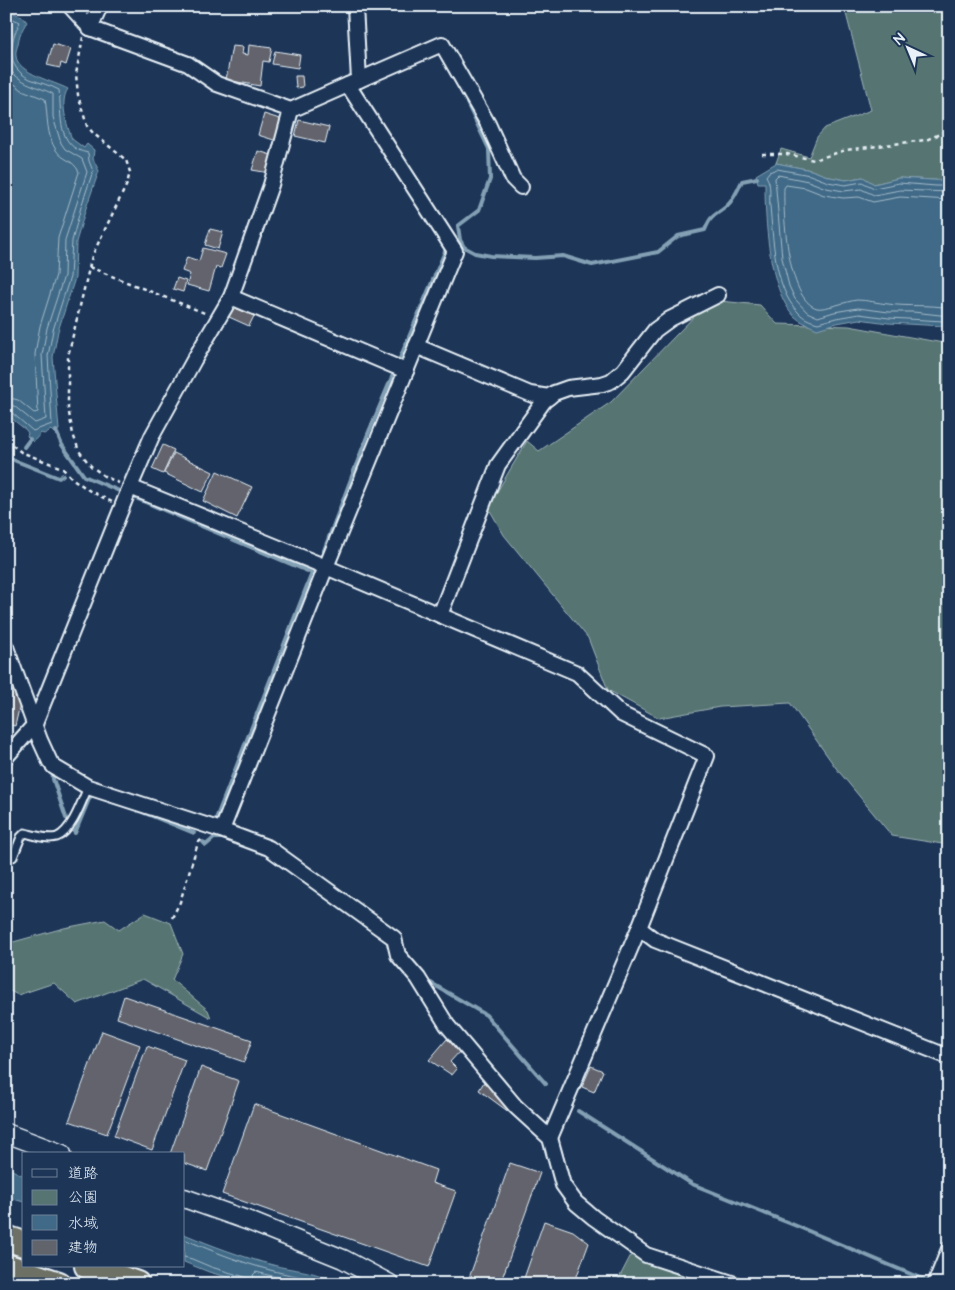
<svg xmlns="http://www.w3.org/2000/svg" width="955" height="1290" viewBox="0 0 955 1290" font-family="'Architects Daughter','Klee One',sans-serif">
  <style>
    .green { fill: #567472; stroke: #9fb2b5 }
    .water { fill: #406a87; stroke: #83a0b4 }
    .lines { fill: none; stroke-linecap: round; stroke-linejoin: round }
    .shore { stroke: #a5bbcb; stroke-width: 1 }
    .stream { stroke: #83a0b4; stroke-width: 4 }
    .building { fill: #62646c; stroke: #e8f1f8 }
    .service-casing { stroke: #e8f1f8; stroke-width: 11 }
    .minor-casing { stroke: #e8f1f8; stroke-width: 18 }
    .tertiary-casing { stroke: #e8f1f8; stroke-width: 21 }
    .trunk-casing { stroke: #e8f1f8; stroke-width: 28 }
    .path { stroke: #e8f1f8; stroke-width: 2.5; stroke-dasharray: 4 4; stroke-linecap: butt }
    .service { stroke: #1d3557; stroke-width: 7 }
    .minor { stroke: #1d3557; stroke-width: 14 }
    .tertiary { stroke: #1d3557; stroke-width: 18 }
    .trunk { stroke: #6c7065; stroke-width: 24 }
  </style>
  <rect width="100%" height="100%" fill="#1d3557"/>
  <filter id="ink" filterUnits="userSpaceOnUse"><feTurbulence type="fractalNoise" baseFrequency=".02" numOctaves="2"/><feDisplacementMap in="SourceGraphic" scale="10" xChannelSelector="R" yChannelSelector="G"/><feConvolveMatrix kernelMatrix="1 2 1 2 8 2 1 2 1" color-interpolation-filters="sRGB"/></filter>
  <g filter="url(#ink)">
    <g class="green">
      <polygon points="844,6 949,6 949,181 899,178 874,184 863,177 846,180 830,177 811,170 776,163 781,149 809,157 817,137 825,128 871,110"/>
      <polygon points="710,300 760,305 777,324 849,326 949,344 949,845 892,836 836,768 790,703 720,707 659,718 608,690 588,638 504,535 488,507 527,441 539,451 611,402"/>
      <polygon points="145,913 171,923 183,954 172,980 208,1010 211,1018 143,979 77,1004 54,983 18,995 6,989 6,944 64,928 105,920 119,930"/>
      <polygon points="632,1253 703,1281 702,1284 622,1284 617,1282"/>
    </g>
    <g class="water">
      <path d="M6 10 22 16 27 22C22 29 19 36 18 44 17 48 15 52 16 56 17 73 55 82 68 89 59 101 67 126 72 139L84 148 87 144 94 150 93 159 99 171 86 208 76 242 75 278 58 331 53 357 59 430 54 433 51 430 44 434 41 433 33 442 27 436 28 433 26 430 6 414Z"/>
      <path d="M776 163 811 170 830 177 846 180 863 177 874 184 899 178 949 181V328L944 326 888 323 859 319 837 323 817 329C809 325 800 322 794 316 768 288 765 219 765 183H758L756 175Z"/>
      <polygon points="6,1161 10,1169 24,1176 24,1202 6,1197"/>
      <path d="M184 1234C213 1246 242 1257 273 1265 290 1270 310 1270 326 1278L328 1284H251L209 1272 184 1262Z"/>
    </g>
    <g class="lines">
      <g class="shore">
        <path d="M6 16 20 22C9 43 5 67 30 79 40 83 50 85 59 90 62 115 56 147 88 153L89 161 93 171 81 207 72 241 70 277 53 330 48 356 52 424 33 431 11 412 6 411"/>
        <path d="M6 63C15 83 36 85 53 94V117L61 143 65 149 82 159 87 172 65 240 64 276 47 328 42 355 46 419 35 423 14 406 6 404"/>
        <path d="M6 77 22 90 45 99C48 116 46 135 56 150 63 161 73 159 79 172L58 238 56 275 40 326 35 354 38 412 34 413 18 400 6 397"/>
        <path d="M949 186H936L899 183 874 188 862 182 845 185 828 182 810 175 777 169 769 172 766 176C772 185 769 195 770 206 773 237 774 288 798 312 803 318 810 321 818 323L836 318 859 314 889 318 944 321 949 323"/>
        <polyline points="949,192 900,190 874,195 861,189 844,191 826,188 808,181 778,175 775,178 782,258 789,286 795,299 807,312 818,317 834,312 858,308 889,312 913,312 949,316"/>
        <path d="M949 200 900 197 873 202 859 197 843 198 824 195 806 188 786 185 784 188C783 213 787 300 817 308 823 310 848 301 857 300 867 300 878 303 888 304 908 307 928 304 949 308"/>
        <path d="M184 1239C226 1257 271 1274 317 1279L323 1284"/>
        <polyline points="184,1257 192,1259 211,1267 245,1277 249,1279 249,1284"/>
        <polyline points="256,1284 253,1275 256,1272 304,1284"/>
      </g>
      <g class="stream">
        <path d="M460 240 464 247 475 253 491 256 535 258 563 256 592 265 658 252 678 236 705 230C712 213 714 217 727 206 734 199 738 190 742 181L757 178"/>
        <polyline points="398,363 446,249 460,240 458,226 479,210 490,179 489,149 467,103"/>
        <polyline points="56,431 62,445 84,476 312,573 216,819 217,824"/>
        <polyline points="24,447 30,439"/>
        <polyline points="6,455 16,461 59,478 63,475"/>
        <polyline points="320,561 368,434 395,370"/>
        <polyline points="6,630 12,645"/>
        <polyline points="52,770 53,779 66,818"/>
        <polyline points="137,810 194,833"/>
        <polyline points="72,829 75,833 89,799 91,795 95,795"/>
        <polyline points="203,842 206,845 214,838 225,838"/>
        <polyline points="431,983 486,1015 546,1084"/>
        <polyline points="578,1111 692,1184 799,1227 932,1283"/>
      </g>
    </g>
    <g class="building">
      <polygon points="53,44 71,49 66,65 61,63 60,68 47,65"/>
      <polygon points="249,45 272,48 269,62 263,61 260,86 226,80 232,46 243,47 242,54 248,55"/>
      <polygon points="275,51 300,55 298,68 272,64"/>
      <polygon points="295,76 302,76 303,87 296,88"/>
      <polygon points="264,114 283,120 277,141 258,135"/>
      <polygon points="299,120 329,127 325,143 295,136"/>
      <polygon points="258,151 275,156 270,173 252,170"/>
      <polygon points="210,229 223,232 218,249 205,245"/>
      <polygon points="203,248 226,254 221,268 216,267 209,291 187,285 190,274 182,271 187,257 199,261"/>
      <polygon points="177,278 186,281 183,292 173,289"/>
      <polygon points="233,307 254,316 249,326 229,317"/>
      <polygon points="163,445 174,450 163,474 152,469"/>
      <polygon points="174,453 213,472 203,492 164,473"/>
      <polygon points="217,471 252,487 237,518 203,501"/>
      <polygon points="6,689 20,693 21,700 15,726 6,724"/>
      <polygon points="124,996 252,1040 244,1062 117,1018"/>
      <polygon points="102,1031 140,1045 107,1134 69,1121"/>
      <polygon points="447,1039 460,1051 450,1062 457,1069 452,1075 429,1060"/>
      <polygon points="147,1046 185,1060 152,1150 114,1136"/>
      <polygon points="591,1066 603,1071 594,1092 582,1087"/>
      <polygon points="201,1067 239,1081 207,1171 184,1163 184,1154 170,1154"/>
      <polygon points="484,1082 499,1092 519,1115 517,1118 479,1090"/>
      <polygon points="254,1104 436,1170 432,1183 456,1191 429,1267 222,1194"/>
      <polygon points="510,1163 540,1173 500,1284 486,1284 469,1278"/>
      <polygon points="544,1221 573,1231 589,1243 574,1284 522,1284"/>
    </g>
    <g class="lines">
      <defs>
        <path id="service" d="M13 857 21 837 25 833C34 835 47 840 57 837 72 831 82 801 88 787"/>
        <g id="minor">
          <polyline points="70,6 90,28 188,64 217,84 291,110 359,80 355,6"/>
          <polyline points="90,28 100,6"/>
          <polyline points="359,80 442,44 488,124 513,179 521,187"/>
          <polyline points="231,297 406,371"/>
          <polyline points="416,346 530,394 549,397"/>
          <polyline points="130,487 326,567 577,673 621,714 707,756 639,928 550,1138"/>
          <polyline points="440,615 498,465 544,401 554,393 568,388 602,384 611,381 623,371 655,330 670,319 718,295"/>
          <polyline points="6,647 40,740 50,762 54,767 88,787 221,830 269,848 394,938 398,955 418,978 447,1025 516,1107 550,1138 563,1185 576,1203 594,1218 646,1255 735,1284"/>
          <polyline points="6,757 35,724 130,487 152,436 194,360 231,297 271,185 291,110"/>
          <polyline points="222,830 326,567 455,251 348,85"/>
          <polyline points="639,928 655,940 949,1057"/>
          <polyline points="935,1284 949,1249"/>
        </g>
        <g id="tertiary">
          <polyline points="6,1133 62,1154"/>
          <polyline points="184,1198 249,1221 343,1259 390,1284"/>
        </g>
        <g id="trunk">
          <polyline points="6,1238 24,1244"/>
          <polyline points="6,1266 59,1284"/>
          <polyline points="87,1266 137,1284"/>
        </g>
      </defs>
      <use href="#service" class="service-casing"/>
      <use href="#minor" class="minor-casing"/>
      <use href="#tertiary" class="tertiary-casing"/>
      <use href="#trunk" class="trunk-casing"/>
      <g class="path">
        <polyline points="83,37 76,74 78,95 87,126 94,134 126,160 130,172 127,184 92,256 68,356 68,408 73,434 79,451 91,466 104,476 119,483"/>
        <polyline points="762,154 787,154 814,160 846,150 926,140 949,130"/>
        <polyline points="89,267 207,314"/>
        <polyline points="6,440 21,452 62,468 73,479 90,491 112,502"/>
        <polyline points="172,918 180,902 198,843 203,838"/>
      </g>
      <use href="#service" class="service"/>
      <use href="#minor" class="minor"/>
      <use href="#tertiary" class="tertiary"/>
      <use href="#trunk" class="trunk"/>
    </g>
  </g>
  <rect width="955" height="1290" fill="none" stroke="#1d3557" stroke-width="25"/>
  <rect x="12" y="12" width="930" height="1265" fill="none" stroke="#e8f1f8" stroke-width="2" filter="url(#ink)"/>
  <rect x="22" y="1152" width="162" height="115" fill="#1d3557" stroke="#6e8097"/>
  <rect x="32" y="1169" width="25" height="8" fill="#1d3557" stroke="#6e8097"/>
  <text x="68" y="1178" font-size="15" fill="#e8f1f8">道路</text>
  <rect x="32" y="1190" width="25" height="15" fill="#567472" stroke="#6e8097"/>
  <text x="68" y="1202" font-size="15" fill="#e8f1f8">公園</text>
  <rect x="32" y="1215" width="25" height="15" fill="#406a87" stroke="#6e8097"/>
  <text x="68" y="1228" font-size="15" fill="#e8f1f8">水域</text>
  <rect x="32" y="1240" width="25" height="15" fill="#62646c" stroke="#6e8097"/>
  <text x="68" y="1252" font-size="15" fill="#e8f1f8">建物</text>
  <g transform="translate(908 48) rotate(316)" stroke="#1d3557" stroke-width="4" paint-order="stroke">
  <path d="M0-4L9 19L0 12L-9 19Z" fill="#e8f1f8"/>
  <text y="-8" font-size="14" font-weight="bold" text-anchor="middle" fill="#e8f1f8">N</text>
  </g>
</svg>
